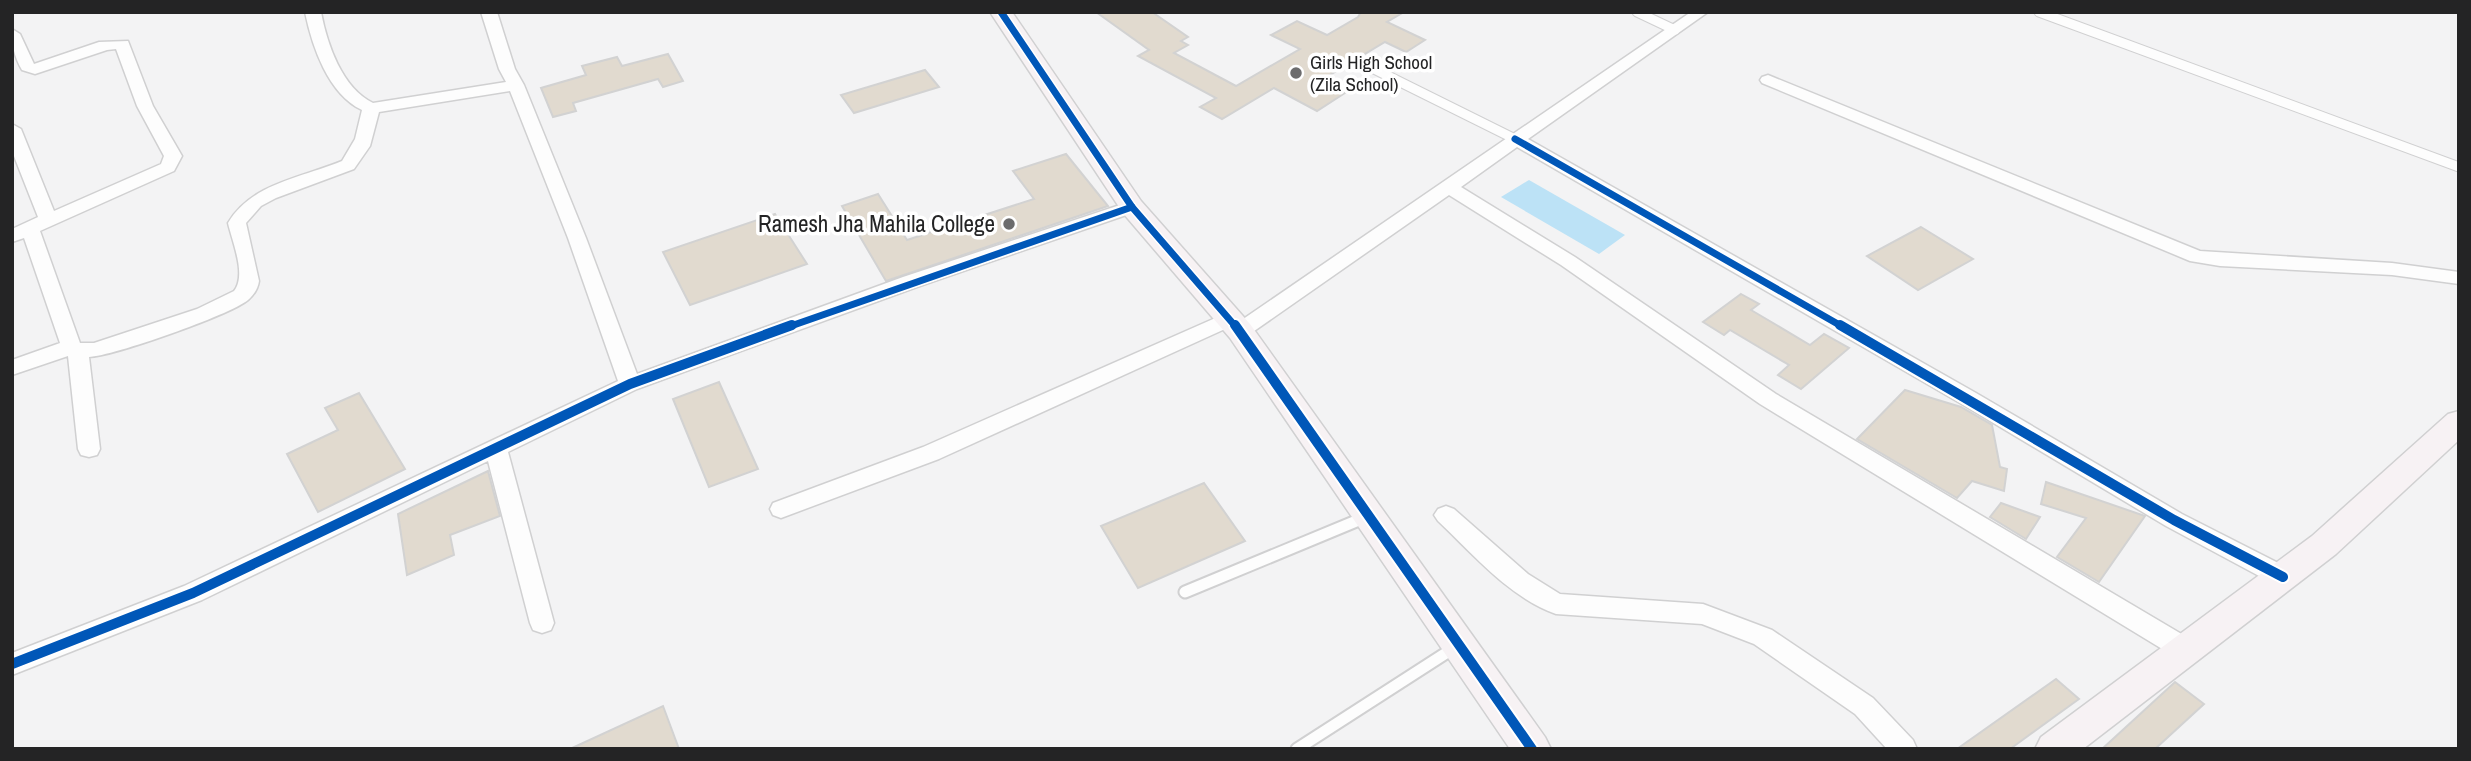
<svg xmlns="http://www.w3.org/2000/svg" width="2471" height="761" viewBox="0 0 2471 761" font-family="'Archivo Narrow',sans-serif">
  <style>
    .water { fill: #bce2f6 }
    .building { fill: #e1dacf; stroke: #d2d2d2; stroke-width: 2 }
    .lines { fill: none; stroke-linecap: round; stroke-linejoin: round }
    .lane-far1-casing { stroke: #d0d0d1; stroke-width: 11 }
    .lane-casing { stroke: #d0d0d1; stroke-width: 15 }
    .street-casing { stroke: #d0d0d1; stroke-width: 3 }
    .secondary-casing { stroke: #d0d0d1; stroke-width: 3 }
    .lane-far1 { stroke: #fdfdfd; stroke-width: 9 }
    .lane { stroke: #fdfdfd; stroke-width: 11 }
    .street { fill: #fdfdfd; fill-rule: evenodd }
    .secondary { fill: #f7f2f4; fill-rule: evenodd }
    .cycleway-far1-casing { stroke: #fff; stroke-width: 10 }
    .cycleway-casing { stroke: #fff; stroke-width: 14 }
    .cycleway-far1 { stroke: #0057b8; stroke-width: 7 }
    .cycleway { stroke: #0057b8; stroke-width: 10 }
    .poi-dot { fill: #6c6c6d; stroke: #fff; stroke-width: 2.5 }
    .labels { text-anchor: middle; stroke-width: 7; stroke-linejoin: round; paint-order: stroke }
    .far-poi-label { font-size: 19px; fill: #242425; stroke: #fff; text-anchor: start }
    .poi-label { font-size: 23px; fill: #242425; stroke: #fff; text-anchor: end }
  </style>
  <rect width="100%" height="100%" fill="#f3f3f4"/>
  <polygon class="water" points="1529,180 1625,235 1599,254 1501,197"/>
  <g class="building">
    <polygon points="1096,12 1152,12 1188,37 1181,41 1188,45 1174,53 1236,86 1300,49 1271,35 1297,21 1327,35 1358,17 1361,12 1404,12 1387,22 1425,40 1406,52 1385,42 1320,81 1345,93 1317,111 1274,88 1222,119 1200,107 1216,98 1138,56 1149,50"/>
    <polygon points="668,54 683,81 663,87 658,79 573,103 576,111 553,117 541,88 586,75 582,66 617,57 622,66"/>
    <polygon points="925,70 939,87 854,113 841,95"/>
    <polygon points="1066,154 1108,206 886,281 842,206 878,194 907,240 1034,199 1013,171"/>
    <polygon points="775,214 807,264 690,305 663,252"/>
    <polygon points="1921,227 1973,259 1918,290 1867,256"/>
    <polygon points="1741,294 1759,304 1751,310 1810,345 1824,334 1849,348 1801,389 1778,375 1789,365 1730,330 1724,335 1703,322"/>
    <polygon points="719,382 758,469 709,487 673,399"/>
    <polygon points="1905,390 1961,407 1992,425 2000,467 2007,469 2004,491 1972,481 1957,498 1857,439"/>
    <polygon points="359,393 405,469 318,512 287,454 338,430 325,408"/>
    <polygon points="488,471 500,516 450,535 454,555 407,575 398,514"/>
    <polygon points="2046,482 2145,516 2099,582 2057,557 2086,518 2041,504"/>
    <polygon points="1204,483 1245,541 1138,588 1101,526"/>
    <polygon points="2001,503 2040,517 2026,539 1990,517"/>
    <polygon points="2056,679 2079,699 2010,749 1957,749"/>
    <polygon points="2175,682 2204,704 2155,749 2102,749"/>
    <polygon points="663,706 679,749 570,749"/>
  </g>
  <g class="lines">
    <defs>
      <g id="lane-far1">
        <polyline points="1637,12 1675,30"/>
        <polyline points="2039,12 2459,167"/>
        <polyline points="1368,66 1515,139"/>
      </g>
      <g id="lane">
        <polyline points="1185,592 1366,517"/>
        <polyline points="1297,749 1457,646"/>
      </g>
      <g id="street">
        <path d="M305 12H321C327 44 342 88 373 103L506 82 499 69 481 12H497L515 69 524 85 586 238 637 374 903 277 1126 203 1132 201 1141 207 1138 211 917 287 637 389 508 452 554 623 551 630 542 633 533 630 530 623 488 461 202 600 12 675V653L184 586 618 381 568 238 510 91 379 112 370 146 354 169 276 198 261 206 246 223 259 281C258 288 254 295 248 300 230 315 113 356 89 357L100 449 97 455 89 457 81 455 78 449 68 356 12 375V360L60 343 24 238 12 242V229L38 217 12 151V124L21 129 54 211 161 164 164 156 137 106 116 49 107 50 35 74 22 70C14 56 12 46 12 29L20 34 34 64 99 42 128 41 153 106 182 156 174 171 40 231 80 343H94L197 309 234 291C247 275 232 241 228 223 252 183 301 178 342 161L355 139 362 110C328 94 312 46 305 12Z"/>
        <polygon points="1691,12 1708,12 1528,139 1976,393 2182,514 2292,570 2295,577 2292,584 2283,587 2274,584 2166,526 1960,403 1517,147 1461,187 1575,257 1776,394 2195,642 2199,650 2195,658 2186,661 2177,658 1760,404 1561,265 1449,195 1247,336 1233,336 1230,331 1233,326"/>
        <polygon points="1768,75 2200,251 2392,263 2459,272 2459,284 2392,275 2220,266 2190,261 1762,83 1760,80 1762,77"/>
        <polygon points="1229,312 1236,314 1239,319 1236,324 939,459 781,518 773,515 770,509 773,503 923,447"/>
        <path d="M1446 506 1454 509 1528 574 1560 594 1703 604 1772 630 1873 698 1913 740 1917 749H1887L1855 714 1754 644 1702 624 1556 614C1510 598 1473 554 1438 521L1434 515 1438 509Z"/>
      </g>
      <g id="secondary">
        <polygon points="990,12 1012,12 1141,201 1250,324 1545,737 1551,749 1510,749 1230,338 1123,213"/>
        <polygon points="2459,411 2459,440 2336,554 2083,749 2035,749 2041,737 2312,536 2448,414"/>
      </g>
    </defs>
    <use href="#lane-far1" class="lane-far1-casing"/>
    <use href="#lane" class="lane-casing"/>
    <use href="#street" class="street-casing"/>
    <use href="#secondary" class="secondary-casing"/>
    <use href="#lane-far1" class="lane-far1"/>
    <use href="#lane" class="lane"/>
    <use href="#street" class="street"/>
    <use href="#secondary" class="secondary"/>
    <defs>
      <g id="cycleway-far1">
        <polyline points="1001,12 1132,207 1236,327"/>
        <polyline points="1515,139 1843,327"/>
        <polyline points="788,327 1132,207"/>
      </g>
      <g id="cycleway">
        <polyline points="1235,325 1532,749"/>
        <polyline points="1840,325 2174,520 2283,577"/>
        <polyline points="12,664 193,593 630,384 792,325"/>
      </g>
    </defs>
    <use href="#cycleway-far1" class="cycleway-far1-casing"/>
    <use href="#cycleway" class="cycleway-casing"/>
    <use href="#cycleway-far1" class="cycleway-far1"/>
    <use href="#cycleway" class="cycleway"/>
  </g>
  <g class="poi-dot">
    <circle cx="1296" cy="73" r="7"/>
    <circle cx="1009" cy="224" r="7"/>
  </g>
  <g class="labels">
    <g class="far-poi-label">
      <text x="1310" y="69">Girls High School<tspan x="1310" dy="22">(Zila School)</tspan></text>
    </g>
    <g class="poi-label">
      <text x="995" y="232">Ramesh Jha Mahila College</text>
    </g>
  </g>
  <rect width="2471" height="761" fill="none" stroke="#242425" stroke-width="28"/>
</svg>
